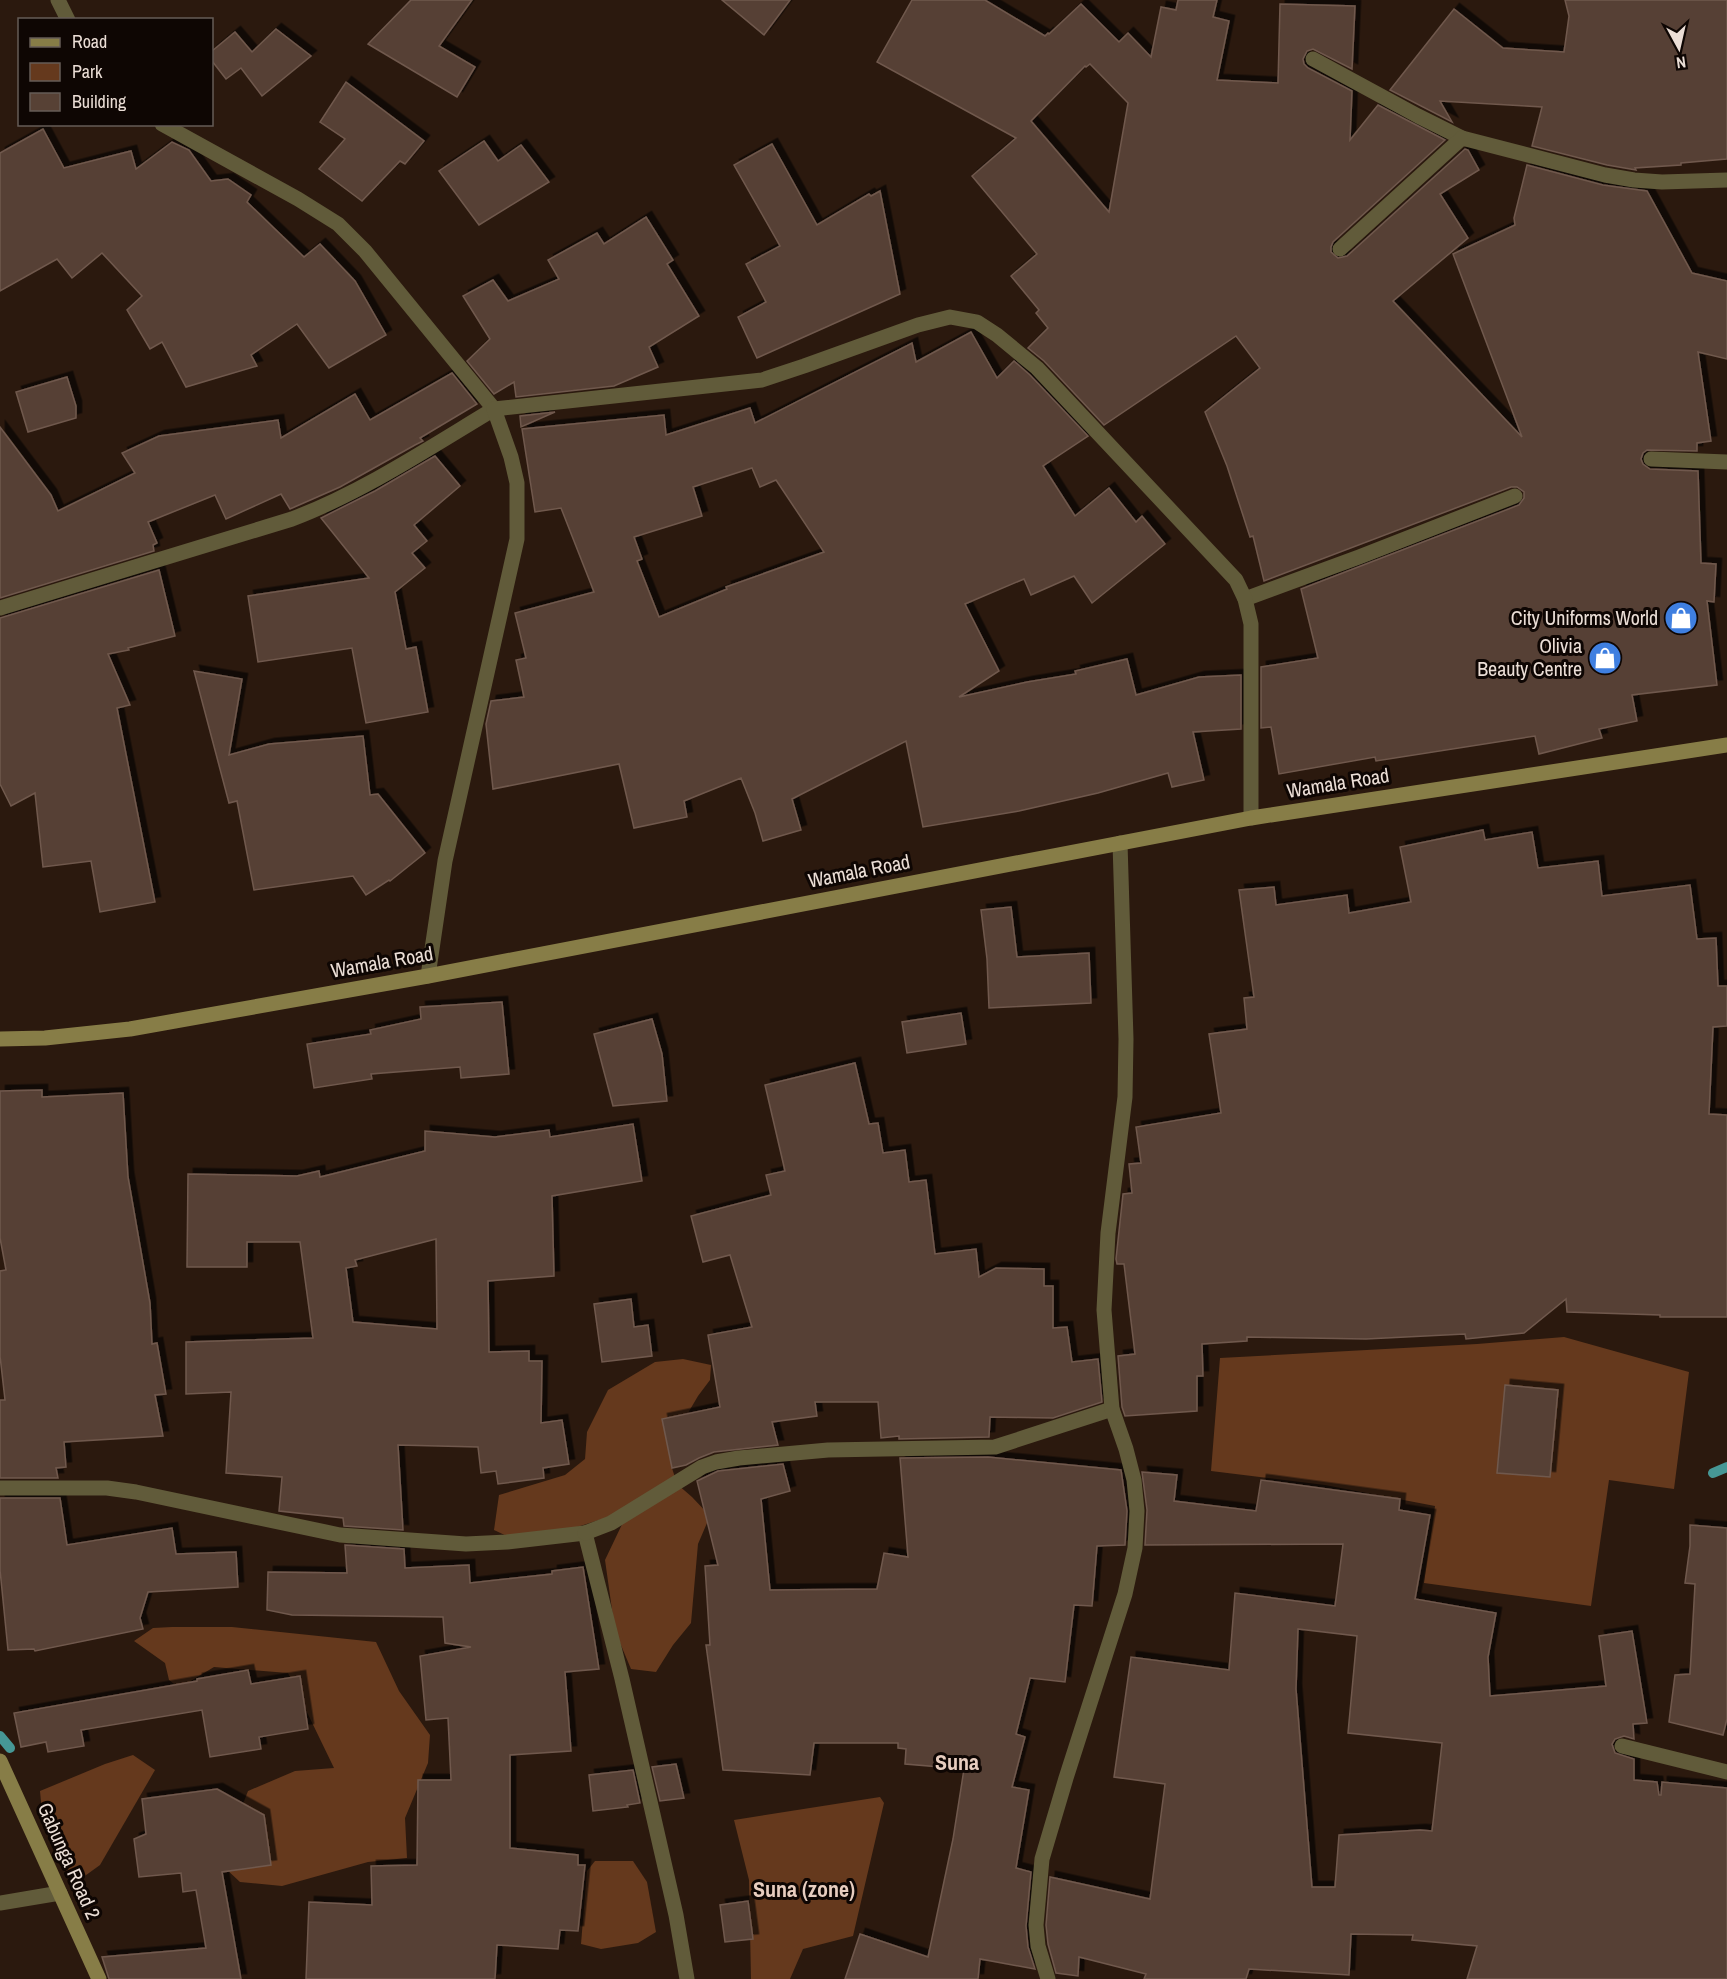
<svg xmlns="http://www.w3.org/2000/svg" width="1727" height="1979" viewBox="0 0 1727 1979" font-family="'Archivo Narrow',sans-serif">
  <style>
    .green { fill: #65391d }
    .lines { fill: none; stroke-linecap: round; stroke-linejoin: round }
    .stream { stroke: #469795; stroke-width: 10 }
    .building { fill: #574135; stroke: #70594d; stroke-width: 1.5; fill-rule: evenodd; filter: url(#shadow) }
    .street { stroke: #615b3a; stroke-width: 15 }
    .secondary { stroke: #877d47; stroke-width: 15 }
    .labels { text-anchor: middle; stroke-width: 6; stroke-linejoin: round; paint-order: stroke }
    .poi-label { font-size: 20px; fill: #ebded6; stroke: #0e0603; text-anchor: end }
    .street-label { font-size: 20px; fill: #ebded6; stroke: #0e0603 }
    .quarter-label { font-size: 22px; font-weight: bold; fill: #e7cdbf; stroke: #0e0603 }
  </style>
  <defs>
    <filter id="shadow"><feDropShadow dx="5.5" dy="-5.5" stdDeviation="0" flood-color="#0009"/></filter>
  </defs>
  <rect width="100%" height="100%" fill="#2b190e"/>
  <g class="green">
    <polygon points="1564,1337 1689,1372 1674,1489 1609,1480 1591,1606 1424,1583 1435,1506 1325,1485 1211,1471 1220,1358 1477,1344"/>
    <polygon points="683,1359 711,1365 710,1380 698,1396 688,1413 662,1419 672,1468 677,1484 692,1497 710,1516 698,1544 691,1623 673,1645 656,1672 631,1669 615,1631 605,1560 626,1516 599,1520 524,1544 494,1530 499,1495 565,1475 585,1459 587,1432 608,1390 655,1362"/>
    <polygon points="172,1627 232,1627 376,1642 399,1691 430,1735 428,1763 405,1818 407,1858 368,1862 282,1886 240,1882 225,1868 226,1848 248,1791 295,1771 334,1768 288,1673 214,1667 179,1688 169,1680 165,1663 134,1641 153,1628"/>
    <polygon points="133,1755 155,1770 100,1865 82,1878 68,1874 43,1824 40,1791 105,1764"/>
    <polygon points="880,1797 884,1803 853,1936 803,1949 790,1979 751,1979 749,1880 734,1820"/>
    <polygon points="595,1861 633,1861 647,1882 656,1932 638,1943 601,1949 581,1944 587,1871"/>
  </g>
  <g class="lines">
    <g class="stream">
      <polyline points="1713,1473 1727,1467"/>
      <polyline points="0,1736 10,1748"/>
    </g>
  </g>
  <g class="building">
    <polygon points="411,0 472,0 439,46 475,67 457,97 368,44"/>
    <polygon points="722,0 790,0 764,35"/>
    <path d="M912 0H985L1045 36 1048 33 1049 34 1081 4 1119 42 1128 33 1151 57 1161 7 1176 10 1178 0H1217L1213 17 1229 21 1217 80 1278 83 1280 4 1355 6 1352 69 1313 49 1307 51 1303 59 1304 64 1308 68 1352 91 1350 140 1378 105 1445 140 1333 242 1331 247V252L1338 258 1347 256 1465 149 1468 150 1479 170 1440 194 1468 238 1393 301 1522 437 1453 254 1515 225 1514 218 1527 165 1603 185 1647 191 1692 273 1727 281V359L1698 352 1711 441 1697 443V451L1647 450 1643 453 1641 459 1643 464 1650 469 1698 471 1701 563 1716 564 1714 602 1707 601 1717 685 1632 695 1637 721 1599 729 1602 738 1539 754 1535 736 1376 761 1375 757 1279 774 1271 727 1261 728V667L1318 658 1301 589 1519 505 1524 498V492L1517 487H1511L1264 581 1253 536 1250 537 1227 466 1205 412 1260 368 1236 336 1104 425 1044 361 1028 348 1048 328 1036 313 1039 310 1011 276 1037 254 972 176 1016 138 877 62ZM1090 64 1128 103 1109 212 1031 121 1085 66 1086 67Z"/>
    <polygon points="1565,0 1727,0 1727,159 1681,163 1681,165 1635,168 1636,170 1607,165 1532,146 1542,107 1440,101 1452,122 1390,90 1454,9 1503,48 1564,52 1569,16"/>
    <polygon points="276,29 311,56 262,96 241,68 226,79 212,61 212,51 235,32 252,52"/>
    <polygon points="346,82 424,141 405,164 400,161 362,201 319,169 345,139 320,122"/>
    <polygon points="43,129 64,168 131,151 136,169 172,142 189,150 211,181 228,179 251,195 247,202 304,257 320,244 355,281 386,335 329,368 297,324 251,355 257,366 186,387 162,342 150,349 127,310 142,296 102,253 72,278 57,259 0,291 0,153"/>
    <polygon points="484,141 498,161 521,145 549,182 479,225 439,171"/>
    <polygon points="772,144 817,225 869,194 871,196 880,191 900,294 757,358 738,317 766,302 746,264 780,246 734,165"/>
    <polygon points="646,217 673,260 667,264 699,316 649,347 658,367 614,386 516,397 514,382 494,394 467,361 490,339 463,296 493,280 508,301 559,279 548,260 597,233 604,244"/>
    <path d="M971 332 997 378 1014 361 1030 375 1088 436 1043 466 1075 516 1109 488 1136 522 1142 516 1165 544 1092 603 1074 576 1031 595 1024 579 965 604 999 671 959 697 1027 682 1076 674 1075 671 1127 659 1136 695 1199 677 1241 675V729L1193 732 1204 780 1172 787 1168 773 1098 793 1019 811 923 827 906 741 792 799 801 830 763 841 755 813 741 778 684 801 687 817 634 828 619 764 493 789 486 724 491 701 524 697 516 660 526 658 515 613 594 592 561 508 535 512 522 429 664 415 666 435 750 408 755 423 912 343 916 362ZM752 468 760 487 776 480 824 552 726 587 727 589 659 617 637 561 642 559 634 537 702 516 693 487Z"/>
    <polygon points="452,373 477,404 420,438 423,441 415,445 340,487 290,509 281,494 226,519 215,495 148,522 157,543 153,545 154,551 0,598 0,427 51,495 58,511 135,473 122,453 159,436 278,420 281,438 355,394 370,420"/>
    <polygon points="67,377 76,406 76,418 28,432 16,392"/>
    <polygon points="555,412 521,427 520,416"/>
    <polygon points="435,456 460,486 414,525 427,541 412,553 425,568 395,592 406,649 416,647 428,712 366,723 352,648 258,662 248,596 369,578 321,518 375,491"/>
    <polygon points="159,570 175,636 128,648 129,650 108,654 130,705 117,708 155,902 100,912 91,861 43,867 35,793 11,806 0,784 0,618"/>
    <polygon points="194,671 242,679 229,755 269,744 363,736 370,795 378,794 425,853 390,881 389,880 366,895 353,876 254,890 237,801 229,803"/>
    <polygon points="1483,830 1485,840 1532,832 1538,868 1598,861 1602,896 1690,885 1697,939 1716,938 1718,986 1727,986 1727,1026 1713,1027 1709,1114 1727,1115 1727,1317 1660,1317 1660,1315 1567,1312 1566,1299 1524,1333 1466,1339 1465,1334 1366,1339 1247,1337 1247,1341 1202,1344 1203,1376 1197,1376 1197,1411 1125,1416 1122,1407 1118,1356 1135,1354 1124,1264 1117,1264 1116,1259 1123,1194 1132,1193 1129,1164 1141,1163 1136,1127 1221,1113 1209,1034 1247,1029 1244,998 1254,997 1239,890 1274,887 1276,905 1347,895 1349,913 1411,902 1400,847"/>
    <polygon points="1011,907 1017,957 1089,953 1091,1003 989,1008 987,959 981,910"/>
    <polygon points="502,1002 509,1074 461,1078 460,1067 371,1074 372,1079 314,1088 307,1044 371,1034 370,1030 421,1019 420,1007"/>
    <polygon points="961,1013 966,1044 907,1053 902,1022"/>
    <polygon points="652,1019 662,1054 667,1101 613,1106 594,1034"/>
    <polygon points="855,1063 869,1124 878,1123 883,1153 905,1150 909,1182 926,1180 935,1254 976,1249 979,1277 996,1268 1044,1269 1044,1286 1053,1286 1053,1328 1067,1327 1072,1362 1098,1359 1102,1402 1053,1418 990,1417 989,1437 899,1439 899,1436 881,1438 878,1402 815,1402 817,1416 772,1422 778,1445 714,1452 699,1458 686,1465 672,1468 662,1419 720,1407 708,1335 752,1327 730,1255 703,1262 691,1216 771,1195 766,1175 785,1171 765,1085"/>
    <polygon points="42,1090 42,1097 123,1093 128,1177 150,1303 152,1344 157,1343 166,1394 155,1395 163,1436 64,1442 66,1467 56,1468 58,1478 0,1478 0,1400 5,1400 0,1356 0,1271 6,1270 0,1238 0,1091"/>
    <path d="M633 1124 642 1181 552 1196 554 1276 488 1281 489 1352 529 1351V1361H542L541 1423 562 1420 569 1464 543 1468 544 1478 498 1484 496 1471 481 1473 478 1447 398 1445 403 1530 344 1526 343 1518 279 1511 282 1477 226 1473 231 1392 186 1394V1342L313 1338 300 1242H247V1267H187L188 1174 297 1176 319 1171 320 1177 425 1151V1131L495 1137 549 1130 550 1137ZM436 1239 437 1329 353 1322 346 1268 357 1266 355 1260Z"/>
    <polygon points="631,1299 634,1327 648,1325 652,1356 602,1362 594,1304"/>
    <polygon points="1505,1385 1558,1390 1550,1477 1497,1473"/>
    <polygon points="988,1457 1121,1470 1127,1511 1125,1545 1097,1546 1092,1606 1074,1605 1065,1682 1030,1678 1016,1734 1025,1737 1012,1787 1029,1790 1016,1868 1031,1872 1026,1926 1028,1947 1035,1969 980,1959 978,1979 845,1979 860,1934 928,1957 953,1839 964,1769 905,1764 906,1749 898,1748 898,1743 814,1743 810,1775 723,1770 706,1645 710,1645 705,1566 718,1565 697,1481 718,1471 783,1464 790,1491 761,1499 770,1590 877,1589 884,1553 908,1557 900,1458"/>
    <path d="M1142 1472 1177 1475 1174 1501 1256 1511 1261 1480 1400 1499 1399 1510 1430 1515 1415 1599 1496 1613 1488 1657 1490 1696 1606 1686 1599 1636 1632 1631 1647 1723 1633 1724 1634 1739 1624 1736 1615 1739 1612 1744 1615 1753 1634 1759V1780L1657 1782 1659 1795H1661L1662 1782 1727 1788V1979H1467L1477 1946 1412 1940 1413 1935 1351 1934 1349 1975 1249 1969 1246 1979H1144L1146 1974 1079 1957 1078 1976 1056 1973 1048 1944 1046 1925 1050 1877 1150 1899 1165 1784 1114 1777 1131 1657 1229 1670 1235 1593 1335 1606 1343 1544 1145 1545 1147 1510ZM1298 1629 1357 1636 1348 1733 1442 1743 1432 1831 1420 1830 1339 1835 1335 1887H1312L1296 1689Z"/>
    <polygon points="0,1498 60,1498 67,1545 172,1528 176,1554 236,1552 238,1587 148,1592 140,1618 143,1629 35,1651 34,1649 8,1650 0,1570"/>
    <polygon points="1690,1525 1727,1528 1727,1719 1723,1735 1669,1722 1675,1675 1690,1674 1695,1584 1685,1583 1690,1546"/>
    <polygon points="345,1545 404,1549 405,1568 469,1565 470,1583 552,1574 552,1571 583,1567 599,1669 565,1672 571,1751 510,1755 510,1848 578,1855 578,1865 585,1865 578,1931 560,1930 558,1949 497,1945 495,1979 306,1979 309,1902 372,1905 371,1866 417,1865 418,1780 451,1780 448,1718 426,1720 420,1656 471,1647 445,1643 443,1617 292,1615 267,1610 268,1572 347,1573"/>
    <polygon points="248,1670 251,1684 300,1676 308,1729 259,1737 261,1749 210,1757 202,1710 81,1730 84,1746 48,1752 46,1742 21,1747 14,1713 197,1681 197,1679"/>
    <polygon points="676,1764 684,1798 660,1801 652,1767"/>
    <polygon points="633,1770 640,1803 627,1805 628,1807 593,1811 589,1775"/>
    <polygon points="217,1789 264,1815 271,1865 222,1872 241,1979 109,1979 102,1957 206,1948 196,1890 183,1892 181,1873 139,1877 134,1839 146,1834 142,1799"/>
    <polygon points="748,1901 753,1939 725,1942 720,1905"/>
  </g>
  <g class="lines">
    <g class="street">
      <polyline points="58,0 68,20"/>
      <polyline points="1313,59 1418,116 1462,138"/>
      <polyline points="1340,249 1462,138 1605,175 1634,180 1662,182 1727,180"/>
      <polyline points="1651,459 1727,462"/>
      <polyline points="1245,599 1359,557 1515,496"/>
      <path d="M0 608 292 519C363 492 429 448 494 409L365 251 338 224 298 199 162 124"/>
      <polyline points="428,976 445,861 517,539 517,483 511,457 494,409 762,380 804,366 918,325 950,317 977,322 997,335 1037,368 1236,580 1245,599 1251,624 1251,818"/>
      <polyline points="0,1488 107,1488 136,1492 340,1535 466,1544 507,1542 585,1533 622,1679 676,1915 687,1979"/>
      <polyline points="585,1533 611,1523 702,1467 716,1462 739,1458 828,1450 995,1447 1112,1409"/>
      <polyline points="1622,1746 1727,1772"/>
      <polyline points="0,1903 60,1893"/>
      <polyline points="1048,1979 1038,1946 1036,1925 1042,1859 1066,1778 1125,1594 1135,1548 1137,1511 1134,1480 1126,1449 1112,1409 1104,1310 1108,1233 1125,1097 1126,1039 1120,843"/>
    </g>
    <g class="secondary">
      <polyline points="0,1039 45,1038 130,1029 428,976 1251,818 1727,745"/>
      <polyline points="0,1761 99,1979"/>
    </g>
  </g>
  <defs>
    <symbol id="shop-disc" viewBox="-11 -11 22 22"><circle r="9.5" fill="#3f7fe0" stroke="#0e0603"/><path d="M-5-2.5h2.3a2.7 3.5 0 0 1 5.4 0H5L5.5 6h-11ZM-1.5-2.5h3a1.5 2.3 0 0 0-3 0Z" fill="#fff"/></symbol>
  </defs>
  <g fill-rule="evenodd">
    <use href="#shop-disc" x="1662" y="599" width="38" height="38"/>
    <use href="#shop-disc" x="1586" y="639" width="38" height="38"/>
  </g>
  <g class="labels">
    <g class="poi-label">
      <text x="1658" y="625">City Uniforms World</text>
      <text x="1582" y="653">Olivia<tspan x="1582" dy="23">Beauty Centre</tspan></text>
    </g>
    <g class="street-label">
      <text transform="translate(1338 783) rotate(-9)" y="7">Wamala Road</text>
      <text transform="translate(859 871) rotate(-11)" y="7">Wamala Road</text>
      <text transform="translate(382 962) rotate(-10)" y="7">Wamala Road</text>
      <text transform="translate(69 1861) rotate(66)" y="7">Gabunga Road 2</text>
    </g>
    <g class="quarter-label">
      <text x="957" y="1770">Suna</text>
      <text x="804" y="1897">Suna (zone)</text>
    </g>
  </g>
  <rect x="18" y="18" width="195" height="108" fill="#0e0603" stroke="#665c57" stroke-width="1.5"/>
  <rect x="30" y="38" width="30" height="9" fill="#877d47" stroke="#665c57" stroke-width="1.5"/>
  <text x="72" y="48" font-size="18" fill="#ebded6">Road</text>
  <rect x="30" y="63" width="30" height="18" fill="#65391d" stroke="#665c57" stroke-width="1.5"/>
  <text x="72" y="78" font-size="18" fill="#ebded6">Park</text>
  <rect x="30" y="93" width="30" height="18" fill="#574135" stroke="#665c57" stroke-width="1.5"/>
  <text x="72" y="108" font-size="18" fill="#ebded6">Building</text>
  <g transform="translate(1679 48) rotate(172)" stroke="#0e0603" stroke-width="4.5" paint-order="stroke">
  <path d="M0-4.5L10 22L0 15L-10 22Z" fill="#ebded6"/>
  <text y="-9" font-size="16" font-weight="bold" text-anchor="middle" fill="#ebded6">N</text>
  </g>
</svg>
